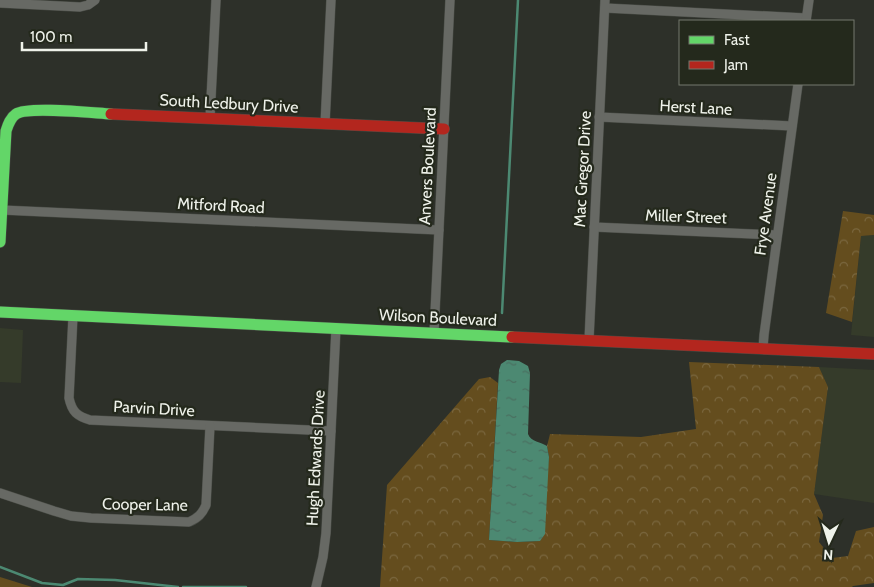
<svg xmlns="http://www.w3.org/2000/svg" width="874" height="587" viewBox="0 0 874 587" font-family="Cabin,sans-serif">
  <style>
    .built { fill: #353b2a }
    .forest { fill: url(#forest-crowns) }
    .water { fill: url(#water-ripples) }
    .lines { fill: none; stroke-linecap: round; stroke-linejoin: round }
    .stream { stroke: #4c8972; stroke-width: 2.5 }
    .street-casing { stroke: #494c46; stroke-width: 10 }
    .fast-casing { stroke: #494c46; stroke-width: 12 }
    .jam-casing { stroke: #494c46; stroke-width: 12 }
    .street { stroke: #676964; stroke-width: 9 }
    .fast { stroke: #63d668; stroke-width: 11 }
    .jam { stroke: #b3261e; stroke-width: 11 }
    .labels { text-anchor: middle; stroke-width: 4.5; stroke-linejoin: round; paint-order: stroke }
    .street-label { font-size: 16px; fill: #eff2ea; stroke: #24291c }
  </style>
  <defs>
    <pattern id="forest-crowns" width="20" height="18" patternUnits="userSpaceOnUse" patternTransform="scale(1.25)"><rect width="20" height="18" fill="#644d1e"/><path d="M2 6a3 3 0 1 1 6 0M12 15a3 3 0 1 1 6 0" fill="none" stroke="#7a673f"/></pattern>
    <pattern id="water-ripples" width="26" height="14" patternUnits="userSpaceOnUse" patternTransform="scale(1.25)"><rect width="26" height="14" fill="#4c8972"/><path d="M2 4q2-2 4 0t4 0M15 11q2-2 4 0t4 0" fill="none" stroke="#4a6f60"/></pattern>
  </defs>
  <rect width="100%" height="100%" fill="#2d3029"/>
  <g class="built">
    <polygon points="874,235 874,337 851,335 861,236"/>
    <polygon points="0,328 23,330 21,383 0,382"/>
    <polygon points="819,367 874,370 874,503 814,494 828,387"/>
  </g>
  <g class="forest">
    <polygon points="843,211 874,215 874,235 861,236 852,322 826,313"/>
    <polygon points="689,362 819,367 828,387 814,494 823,515 819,542 832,558 848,556 856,531 874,527 874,583 853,586 852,587 380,587 387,485 479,379 490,377 498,383 489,540 517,542 540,541 549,457 547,446 550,434 641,437 696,429"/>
    <polygon points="0,577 32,587 0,587"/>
  </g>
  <path class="water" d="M507 360 519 361 528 366 530 373 528 434C531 442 541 442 547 446L549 457 545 534 540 541 517 542 489 540 499 370 501 364Z"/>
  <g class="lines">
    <g class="stream">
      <polyline points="502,313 518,0"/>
      <polyline points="0,567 42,583 63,585 78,579 115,580 178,587"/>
      <polyline points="183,587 246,587"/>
    </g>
    <defs>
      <g id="street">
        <polyline points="0,3 80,7 88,5 95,0"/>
        <polyline points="605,8 806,18"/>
        <polyline points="806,21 809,0"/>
        <polyline points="599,117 792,126"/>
        <polyline points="210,118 216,0"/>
        <polyline points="325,124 331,0"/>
        <polyline points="2,210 439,230"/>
        <polyline points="594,227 777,235"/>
        <path d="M73 316 69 398C72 412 77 416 90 420L331 431"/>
        <polyline points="434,333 450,0"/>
        <polyline points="589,340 605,0"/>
        <polyline points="763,348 764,335 798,84"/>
        <path d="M0 493 54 511 71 516 91 518 189 522C198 518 202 514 206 505L210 426"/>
        <polyline points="316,587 323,557 326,533 336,328"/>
      </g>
      <g id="fast">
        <path d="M0 242 6 131C8 125 10 118 16 114 28 106 93 113 111 114"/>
        <polyline points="0,312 512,337"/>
      </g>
      <g id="jam">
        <polyline points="111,114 444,129"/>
        <polyline points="512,337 874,354"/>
      </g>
    </defs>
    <use href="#street" class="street-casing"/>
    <use href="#fast" class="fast-casing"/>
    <use href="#jam" class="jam-casing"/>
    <use href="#street" class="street"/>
    <use href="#fast" class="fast"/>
    <use href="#jam" class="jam"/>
  </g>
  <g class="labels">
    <g class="street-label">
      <text transform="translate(229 103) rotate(3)" y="6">South Ledbury Drive</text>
      <text transform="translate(696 107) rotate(3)" y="6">Herst Lane</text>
      <text transform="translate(427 166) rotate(-87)" y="6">Anvers Boulevard</text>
      <text transform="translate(582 169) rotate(-87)" y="6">Mac Gregor Drive</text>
      <text transform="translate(221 205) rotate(3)" y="6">Mitford Road</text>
      <text transform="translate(765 214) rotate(-82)" y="6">Frye Avenue</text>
      <text transform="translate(686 216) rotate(2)" y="6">Miller Street</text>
      <text transform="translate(438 317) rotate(3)" y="6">Wilson Boulevard</text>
      <text transform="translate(154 408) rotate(3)" y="6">Parvin Drive</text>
      <text transform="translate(315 458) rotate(-87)" y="6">Hugh Edwards Drive</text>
      <text transform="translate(145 504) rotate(1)" y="6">Cooper Lane</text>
    </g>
  </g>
  <rect x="679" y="20" width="175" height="65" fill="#24291c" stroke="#75796e"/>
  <rect x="689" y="36" width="25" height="8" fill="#63d668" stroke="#75796e"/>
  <text x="724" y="45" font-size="15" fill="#eff2ea">Fast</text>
  <rect x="689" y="61" width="25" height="8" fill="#b3261e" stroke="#75796e"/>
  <text x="724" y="70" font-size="15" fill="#eff2ea">Jam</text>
  <g transform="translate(829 542) rotate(184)" stroke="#24291c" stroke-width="4" paint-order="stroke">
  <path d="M0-4L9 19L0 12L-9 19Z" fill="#eff2ea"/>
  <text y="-8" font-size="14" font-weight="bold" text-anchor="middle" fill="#eff2ea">N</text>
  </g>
  <path d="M22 42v8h124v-8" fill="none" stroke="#eff2ea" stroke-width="2.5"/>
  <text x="30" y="42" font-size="15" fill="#eff2ea" stroke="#24291c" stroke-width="4" paint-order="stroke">100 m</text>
</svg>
